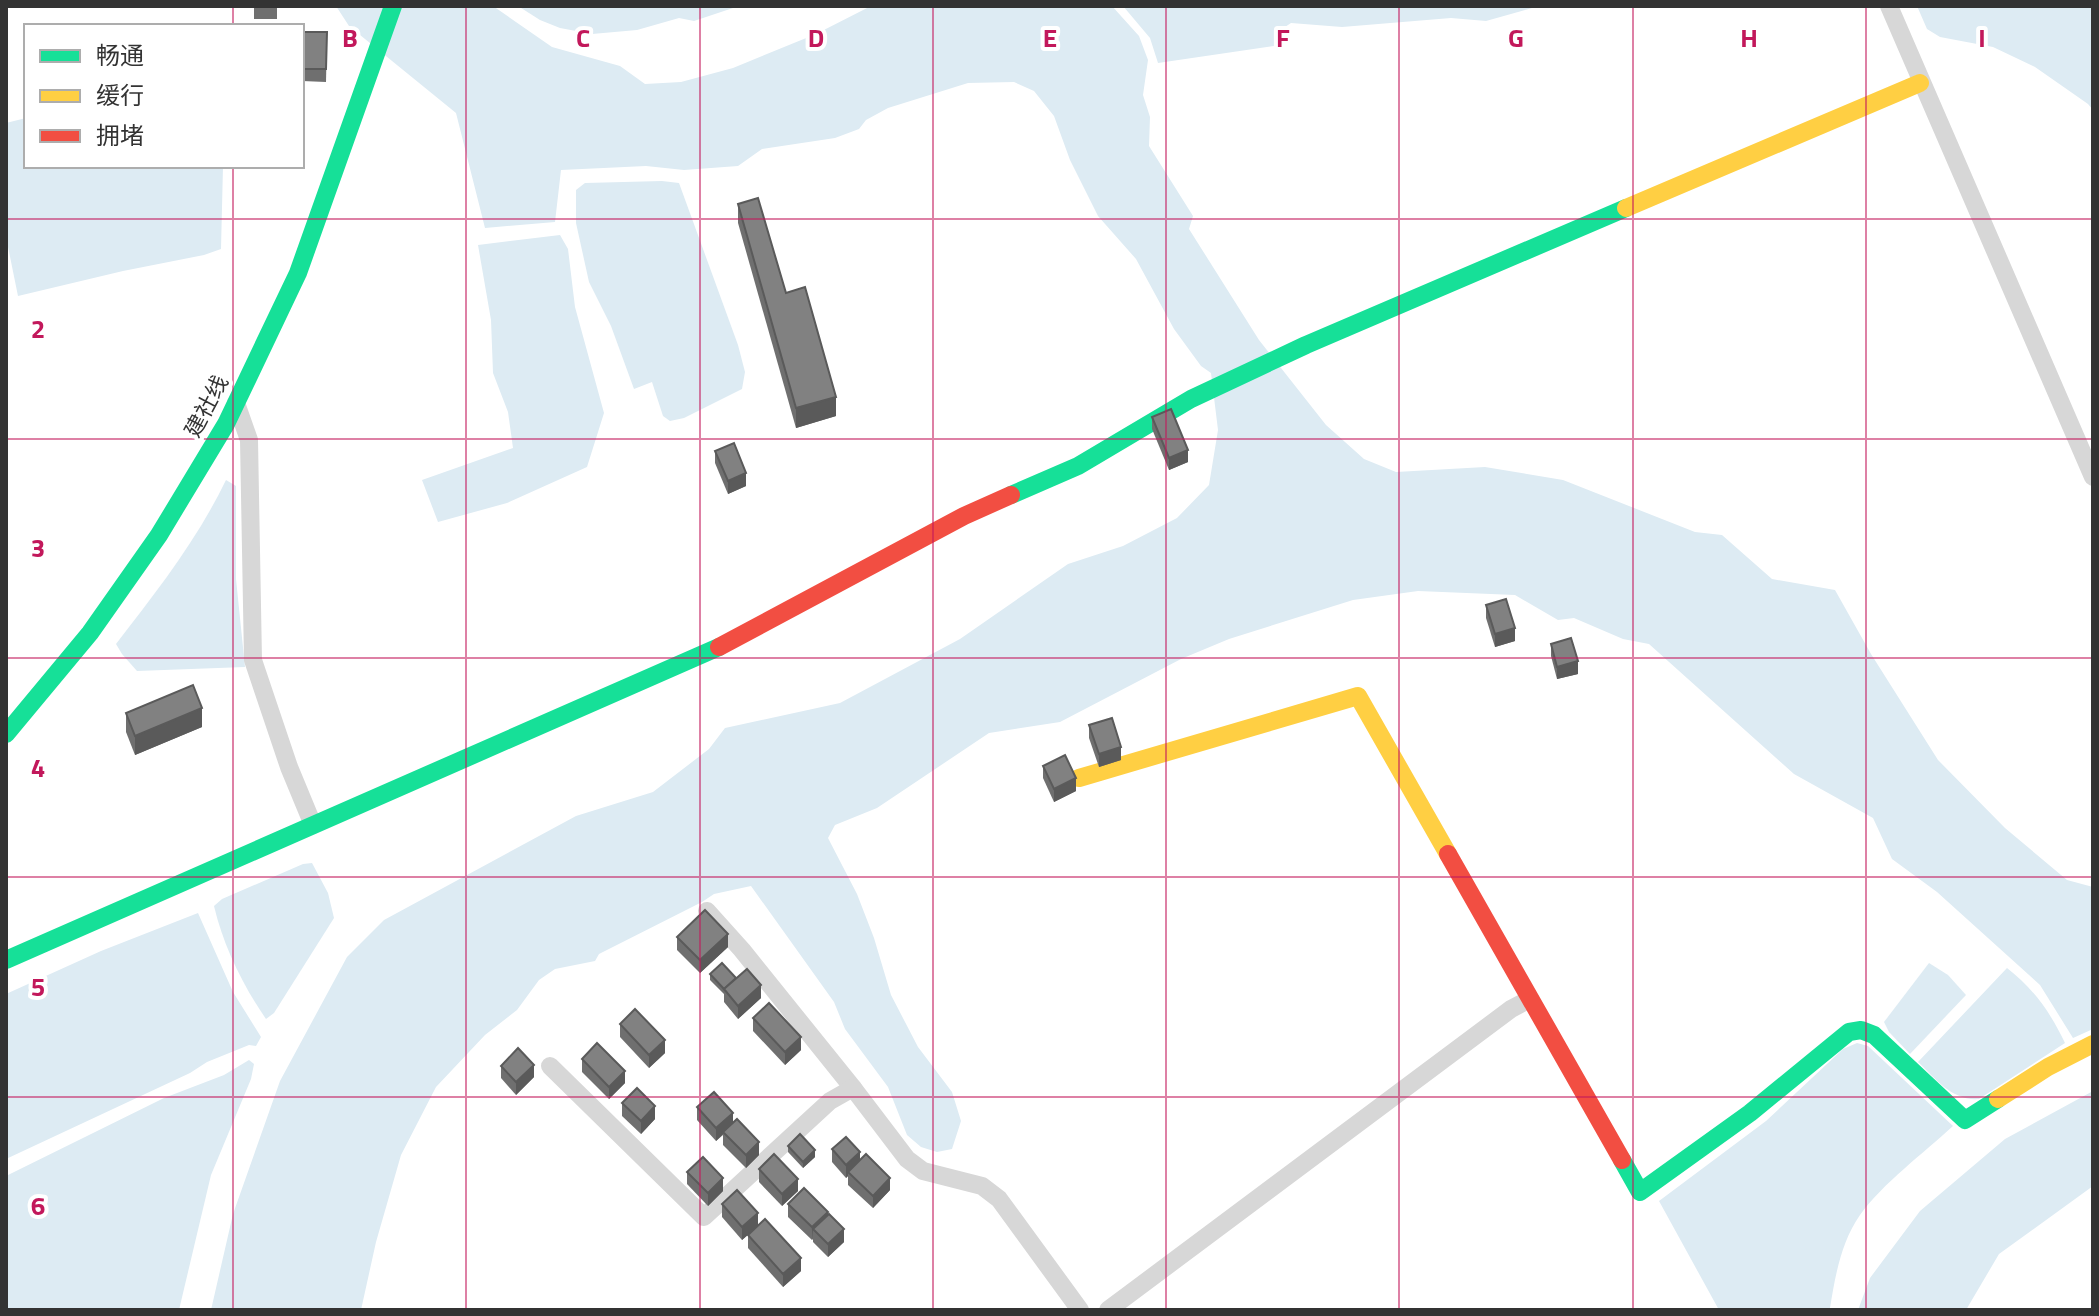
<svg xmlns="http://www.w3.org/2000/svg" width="2099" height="1316" viewBox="0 0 2099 1316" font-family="'Titillium Web','Noto Sans SC',sans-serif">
<rect width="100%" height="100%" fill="#fff"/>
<g fill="#ddebf3">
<path d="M336,6H493L552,47L620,66L645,84L681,82L733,68L816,34L871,6H1112L1139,36L1148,60L1143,95L1150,117L1149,146L1193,216L1189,229L1259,340L1326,425L1364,459L1396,472L1485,467L1563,480L1695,532L1722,535L1772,579L1835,590L1871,654L1938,760L2005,828L2067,880L2093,887V1029L2073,1038L2040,985L1937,892L1892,859L1873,818L1794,774L1649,644L1623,639L1574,618L1558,620L1515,595L1418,591L1353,600L1229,639L1181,659L1060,722L989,733L877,808L835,825L828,838L857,894L874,938L891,995L918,1047L952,1092L961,1121L952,1149L937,1152L921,1147L907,1135L888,1087L845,1029L834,1002L751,886L714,894L702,902L599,954L595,961L555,969L539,980L517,1010L485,1035L436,1087L401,1155L376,1242L361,1310H211L233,1214L280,1081L347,957L384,920L576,816L653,792L709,749L725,728L840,703L960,639L1068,564L1123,546L1177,518L1209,485L1218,430L1211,373L1201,366L1174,329L1136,259L1098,216L1070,160L1054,116L1034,91L1014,82L968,83L888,108L866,120L859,129L835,138L762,149L738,166L684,170L646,166L561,170L555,222L485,228L456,113L349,26Z"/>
<path d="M518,6H739L694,21L679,18L637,30L592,34L560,28L540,20Z"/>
<path d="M1123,6H1539L1486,21L1451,18L1342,27L1291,23L1285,27L1274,46L1158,63L1150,38Z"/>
<path d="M1917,6H2093V110L2088,104L2035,67L1993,47L1940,37L1927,29Z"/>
<path d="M26,118V166H223L221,249L204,255L123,271L18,296L6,237V123Z"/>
<path d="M662,181L679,183L738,345L745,372L742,389L684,418L670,421L663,416L652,382L634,389L611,326L589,282L576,223V190L585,183Z"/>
<path d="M560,235L568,249L575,307L604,413L587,467L507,503L438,522L422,480L513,448L508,412L493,373L491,320L478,245Z"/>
<path d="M226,480L236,486V579L245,667L137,671L122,654L116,644C157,591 197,540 226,480Z"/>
<path d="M312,863L328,893L334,918L274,1013L266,1019C243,986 223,945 214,906L222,899L303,864Z"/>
<path d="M198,913L233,992L261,1037L256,1046L249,1045L207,1062L190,1073L6,1159V994L101,951Z"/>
<path d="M1929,963L1948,975L1966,995L1910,1054L1889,1032L1884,1022Z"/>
<path d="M2007,968C2034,989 2050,1012 2065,1043L1979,1099C1952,1101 1936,1079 1918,1062Z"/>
<path d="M1857,1043L1868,1046L1953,1126C1924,1153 1883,1183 1860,1215C1841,1242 1835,1277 1830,1308L1719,1310L1659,1201L1766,1121L1843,1049Z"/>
<path d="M249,1060L254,1064L251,1079L211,1175L179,1310H6V1176L164,1098L224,1075Z"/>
<path d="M2093,1091V1186L1999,1254L1966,1310H1858L1870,1278L1920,1211L2005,1139Z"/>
</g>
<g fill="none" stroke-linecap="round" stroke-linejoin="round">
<g stroke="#d7d7d7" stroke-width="18">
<path d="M1889,6L2093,477"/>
<path d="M236,403L249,440L253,660L289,767L313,825"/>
<path d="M707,911L742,950L853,1088"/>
<path d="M550,1066L704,1217L830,1101L853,1088L907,1159L923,1171L982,1186L999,1199L1080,1310"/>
<path d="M1108,1310L1511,1009L1530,999"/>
</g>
<g stroke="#16e098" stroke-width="18">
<path d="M1011,495L1078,466L1191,399L1306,345L1626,208"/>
<path d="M6,734L90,633L159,535L226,424L298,273L393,6"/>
<path d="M6,960L719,647"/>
<path d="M1622,1160L1640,1192L1750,1113L1849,1032L1861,1030L1874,1035L1965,1120L1998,1099"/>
</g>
<g stroke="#ffcf43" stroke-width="18">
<path d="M1626,208L1920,83"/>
<path d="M1079,778L1358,696L1448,854"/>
<path d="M1998,1099L2048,1067L2093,1044"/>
</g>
<g stroke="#f24e42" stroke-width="18">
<path d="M719,647L964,516L1011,495"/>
<path d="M1448,854L1622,1160"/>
</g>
</g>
<g fill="#6f6f6f">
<rect x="254" y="6" width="23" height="13"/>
<path d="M302,32H327L326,82L302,81Z"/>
<path d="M738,204L786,293L836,416L796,428L738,223Z"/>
<path d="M1152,417L1188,462L1169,470L1152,429Z"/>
<path d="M715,451L746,486L728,494L715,463Z"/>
<path d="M1486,605L1515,641L1495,647L1486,618Z"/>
<path d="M1551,644L1578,674L1557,679L1551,656Z"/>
<path d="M126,713L202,727L135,755L126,732Z"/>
<path d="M1089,725L1121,760L1099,767L1089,738Z"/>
<path d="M1043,766L1076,791L1054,802L1043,778Z"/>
<path d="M677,937L728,947L700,973L677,950Z"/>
<path d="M710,974L736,978L761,998L738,1019L724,1002V994L710,980Z"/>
<path d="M753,1018L801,1050L785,1065L753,1031Z"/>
<path d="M620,1024L665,1053L649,1068L620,1037Z"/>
<path d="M582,1059L625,1083L609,1099L582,1072Z"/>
<path d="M501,1066L534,1077L516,1095L501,1078Z"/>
<path d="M622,1103L655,1119L641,1134L622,1116Z"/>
<path d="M697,1107L733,1123L759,1155L746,1168L723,1145V1135L716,1141L697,1120Z"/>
<path d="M788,1146L815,1157L803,1168L788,1152Z"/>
<path d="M832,1149L860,1160L890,1190L873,1208L848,1185V1176L846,1178L832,1162Z"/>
<path d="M759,1169L798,1191L782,1206L759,1182Z"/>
<path d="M687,1172L723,1191L708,1206L687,1184Z"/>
<path d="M722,1204L758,1226L742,1240L722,1217Z"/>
<path d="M788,1204L828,1215L844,1242L828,1257L813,1242V1239L812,1240L788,1217Z"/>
<path d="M748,1235L801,1271L783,1287L748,1248Z"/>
</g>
<g fill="#5a5a5a">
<path d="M836,397V416L796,428V408Z"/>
<path d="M1188,450V462L1169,470V458Z"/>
<path d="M746,473V486L728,494V481Z"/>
<path d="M1515,628V641L1495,647V634Z"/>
<path d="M1578,661V674L1557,679V667Z"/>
<path d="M202,708V727L135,755V736Z"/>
<path d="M1121,747V760L1099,767V754Z"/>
<path d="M1076,778V791L1054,802V789Z"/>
<path d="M728,934V947L700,973V960Z"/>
<path d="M761,985V998L738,1019V1006Z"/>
<path d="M801,1037V1050L785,1065V1052Z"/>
<path d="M665,1040V1053L649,1068V1055Z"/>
<path d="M534,1065V1077L516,1095V1082Z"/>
<path d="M625,1071V1083L609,1099V1087Z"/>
<path d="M655,1106V1119L641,1134V1121Z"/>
<path d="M733,1113V1126L723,1132V1134L716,1141V1128Z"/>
<path d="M759,1142V1155L746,1168V1155Z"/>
<path d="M815,1150V1157L803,1168V1162Z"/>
<path d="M860,1152V1165L848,1172V1176L846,1178V1165Z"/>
<path d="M723,1178V1191L708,1206V1193Z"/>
<path d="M890,1178V1190L873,1208V1196Z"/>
<path d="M798,1179V1191L782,1206V1194Z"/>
<path d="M828,1212V1224L813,1229L812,1240V1227Z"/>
<path d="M758,1213V1226L742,1240V1227Z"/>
<path d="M844,1229V1242L828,1257V1244Z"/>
<path d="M801,1258V1271L783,1287V1274Z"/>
</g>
<g fill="#818181" stroke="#5a5a5a" stroke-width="2">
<path d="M302,32H327L326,69H302Z"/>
<path d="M758,198L786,293L805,287L836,397L796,408L738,204Z"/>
<path d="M1171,409L1188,450L1169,458L1152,417Z"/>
<path d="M734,443L746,473L728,481L715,451Z"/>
<path d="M1506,599L1515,628L1495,634L1486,605Z"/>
<path d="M1571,638L1578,661L1557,667L1551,644Z"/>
<path d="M193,685L202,708L135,736L126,713Z"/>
<path d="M1112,718L1121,747L1099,754L1089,725Z"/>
<path d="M1065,755L1076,778L1054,789L1043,766Z"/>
<path d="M705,910L728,934L700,960L677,937Z"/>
<path d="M722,963L736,978L724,989L710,974Z"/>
<path d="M747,969L761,985L738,1006L724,989Z"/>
<path d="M769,1003L801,1037L785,1052L753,1018Z"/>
<path d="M635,1009L665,1040L649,1055L620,1024Z"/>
<path d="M597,1043L625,1071L609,1087L582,1059Z"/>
<path d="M518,1048L534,1065L516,1082L501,1066Z"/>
<path d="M637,1088L655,1106L641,1121L622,1103Z"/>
<path d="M714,1092L733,1113L716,1128L697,1107Z"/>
<path d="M737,1119L759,1142L746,1155L723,1132Z"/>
<path d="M800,1134L815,1150L803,1162L788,1146Z"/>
<path d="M846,1137L860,1152L846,1165L832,1149Z"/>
<path d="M774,1154L798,1179L782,1194L759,1169Z"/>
<path d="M866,1154L890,1178L873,1196L848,1172Z"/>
<path d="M703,1157L723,1178L708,1193L687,1172Z"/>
<path d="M804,1188L828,1212L812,1227L788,1204Z"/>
<path d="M737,1190L758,1213L742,1227L722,1204Z"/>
<path d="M829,1214L844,1229L828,1244L813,1229Z"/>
<path d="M765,1219L801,1258L783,1274L748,1235Z"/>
</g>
<path fill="none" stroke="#c2185b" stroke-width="2" stroke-opacity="0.55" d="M233,6V26M466,6V1310M700,6V1310M933,6V1310M1166,6V1310M1399,6V1310M1633,6V1310M1866,6V1310M233,166V1310M6,219H2093M6,439H2093M6,658H2093M6,877H2093M6,1097H2093"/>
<g text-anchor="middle" stroke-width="8" stroke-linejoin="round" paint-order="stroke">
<g font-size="22" fill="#333" stroke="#fff">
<text transform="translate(206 406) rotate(-62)" y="8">建社线</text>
</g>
</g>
<g font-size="26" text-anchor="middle" font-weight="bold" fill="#c2185b" stroke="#fff" stroke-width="8" stroke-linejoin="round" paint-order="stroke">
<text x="350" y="47">B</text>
<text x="583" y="47">C</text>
<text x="816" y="47">D</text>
<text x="1050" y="47">E</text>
<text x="1283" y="47">F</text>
<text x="1516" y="47">G</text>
<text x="1749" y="47">H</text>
<text x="1982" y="47">I</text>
<text x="38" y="338">2</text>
<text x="38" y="557">3</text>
<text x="38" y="777">4</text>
<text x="38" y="996">5</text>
<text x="38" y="1215">6</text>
</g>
<rect width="2099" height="1316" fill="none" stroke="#333333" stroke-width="16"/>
<rect x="24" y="24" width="280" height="144" fill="#ffffff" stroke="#adadad" stroke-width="2"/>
<rect x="40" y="50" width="40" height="12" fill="#16e098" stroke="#adadad" stroke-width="2"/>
<text x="96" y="64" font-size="24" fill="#333333">畅通</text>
<rect x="40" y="90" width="40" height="12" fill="#ffcf43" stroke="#adadad" stroke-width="2"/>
<text x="96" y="104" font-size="24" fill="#333333">缓行</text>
<rect x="40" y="130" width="40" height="12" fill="#f24e42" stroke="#adadad" stroke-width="2"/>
<text x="96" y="144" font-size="24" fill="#333333">拥堵</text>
</svg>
